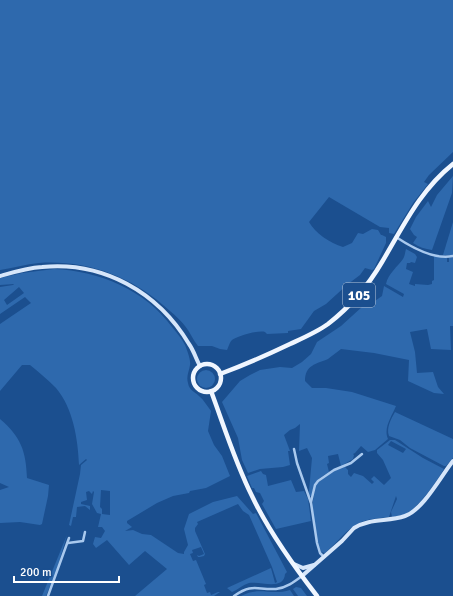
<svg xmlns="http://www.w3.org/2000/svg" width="453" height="596" viewBox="0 0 453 596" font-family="Signika,sans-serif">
<rect width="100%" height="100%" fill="#1b4f8f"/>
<g fill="#2e69ad" fill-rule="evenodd">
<path d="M0,0H453V152L429,175L424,182L428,184L413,203L394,234L389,233V228L380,227L329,197L309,222C315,233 330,243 343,247L352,243L358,233L363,234L372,229L378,230L381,235H382L386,237V243L374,269L372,270L365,268L360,275L348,284L326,304L314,311L301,329L288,331V333L267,334L265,332C258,330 236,336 231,341C229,344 228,348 227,350L220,349L212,346H198C193,340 190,332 185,326C179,318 170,311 163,305C128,275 85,260 39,263C26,264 13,268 0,270Z"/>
<path d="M453,176L452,193L432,250C425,249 419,247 413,243L417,237L414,235L410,229L416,217L428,201L431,207L437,195Z"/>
<path d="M453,222V255H443Z"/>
<path d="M406,249L415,254L417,257L415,263L411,262L410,263H407L406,269L413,272L409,284L415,286V284L428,285L432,284V281L434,280V256L447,258V262H449V258L453,257V326H450L451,350L431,349L427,329L410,332L415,352L417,373L433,372L438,387L444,394L434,393L408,381L409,360L374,353L341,349C337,352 332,356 328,359C316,364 305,365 305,381L312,388H326L352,392L396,406C392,416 383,428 388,439L375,450L368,452L361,446L355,453L353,454L354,455L353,459L341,466L338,454L328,456L329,463L327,464L329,472C316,480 314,482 312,496H309V491L312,458L307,448L299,451L300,424L295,428L290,430L284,435L290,451H288L290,465L283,467L260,469L248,473L242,460L238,438L222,402L240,381L250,375L260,370L280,367L292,368L302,362L311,354L317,342L341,326L363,306L369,305L382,296L384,286L403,297L404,294L386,284C388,274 398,266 403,259C405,256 405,252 406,249Z"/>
<path d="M54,269C100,271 145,290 172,327C177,333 182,339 185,345C187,350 191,360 190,365C189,372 186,376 188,383C189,390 195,392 199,396C204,400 207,406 211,411L208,431L214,445L222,456L230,476L206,488L190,491L189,493L173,496L157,503L127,521V523L132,527L125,531L133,530L142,534L151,535L178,553L184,554V552L188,545L184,529L189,514L213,502L237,496L253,514L256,513L287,572L285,574C284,591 260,581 249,583C242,585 238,590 232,592L227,588L271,568L275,583L277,582L272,567L249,515L243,511L238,504L197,522L198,524L195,528V531L205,554L204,556L200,557H198L197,555L199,556L204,554L201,547L192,550L193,553L190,554L193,561L196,560L206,584L204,585L207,593L210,592L211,595L218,592H220L214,596H135L167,569L145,551L129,565L107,540L96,548L93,544L95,537L101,538L105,531L102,527H98L101,514L97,513L92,504L94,492L93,491L92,494L89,491L86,492L87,500L81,502V504L90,506V510L85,506L77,507L76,517H73L71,526L69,525L80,474L81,465L87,460L86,459L79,465C78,439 73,408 56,388C48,380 39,372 30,365H22L0,391V324L31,303L25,297L0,314V287L13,285L14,284L0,285V278L22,273ZM19,287L24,293L7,305L4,300ZM101,490L110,491V515L102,514V509L100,507Z"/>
<circle cx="206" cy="379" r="9"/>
<path d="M395,412L453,439V458L446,466H444L410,448L400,440L389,436C386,428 391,419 395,412Z"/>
<path d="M0,419C21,437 26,451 27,478L49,485L48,496L42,524L40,525L20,522L0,523V490L9,487L0,483Z"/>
<path d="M390,440H395L423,458L444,469C437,481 419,507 407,513C403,516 397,516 392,517L391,512L397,499L396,496L389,517C380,518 369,519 361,522C347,528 337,543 325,553L321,552L317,541L312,506L316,484L334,471L345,467L348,470V474L351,477L354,473L363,476L372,484L374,482L371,479L374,476L384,485L391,478L383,460L377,453V450ZM391,441L406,449L403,453L388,445Z"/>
<path d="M261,471L263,474L266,475L268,486L291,480L296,492L304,491L308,499L311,521L276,529L262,504L264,501L260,493L256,492L254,488H252L247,476Z"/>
<path d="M67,535L57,569L46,596H42Z"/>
<path d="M296,587L301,588L307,596H298L293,589Z"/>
<path d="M290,590L294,596H241C259,586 271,596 290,590Z"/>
</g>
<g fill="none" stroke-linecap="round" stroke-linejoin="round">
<g stroke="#a9c9ee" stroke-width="2.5">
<path d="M396,237C411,247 435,260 453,256"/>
<path d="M294,449L297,463L311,503L317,543L320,553L324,557"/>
<path d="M311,502L315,485L318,481L334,470L351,463L362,454"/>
<path d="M68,543L83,541L85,532"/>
<path d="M48,596L69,538"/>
<path d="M234,596C253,583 256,590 276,589C286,588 294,582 302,576"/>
</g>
<g stroke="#d6e6fa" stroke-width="4">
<path d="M0,276C14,272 27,268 42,267C103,261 158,292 189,344C194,351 196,359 200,366"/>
<path d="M294,564L303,568L314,565"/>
<path d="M302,576L342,541L354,528C370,518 388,522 405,516C423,510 441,476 453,461"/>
</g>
<g stroke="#f0f6ff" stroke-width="4.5">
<circle cx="207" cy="378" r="14"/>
<path d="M220,374C244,365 267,355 290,344C303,338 317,332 328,324C350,307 368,286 382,262C403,227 420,190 453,164"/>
<path d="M211,391C224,426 235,462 252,496C269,532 293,565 317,596"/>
</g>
</g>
<g text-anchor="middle" stroke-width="3" stroke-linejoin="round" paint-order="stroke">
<rect fill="#1b4f8f" stroke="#bbcadd" stroke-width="1" x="343" y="283" width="32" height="24" rx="3"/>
<g font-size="14" font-weight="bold" fill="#fff">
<text x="359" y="300">105</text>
</g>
</g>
<path d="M14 576v6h105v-6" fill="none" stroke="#ffffff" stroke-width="2"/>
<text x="20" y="576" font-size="12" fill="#ffffff" stroke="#1b4f8f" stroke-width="3" paint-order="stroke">200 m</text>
</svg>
